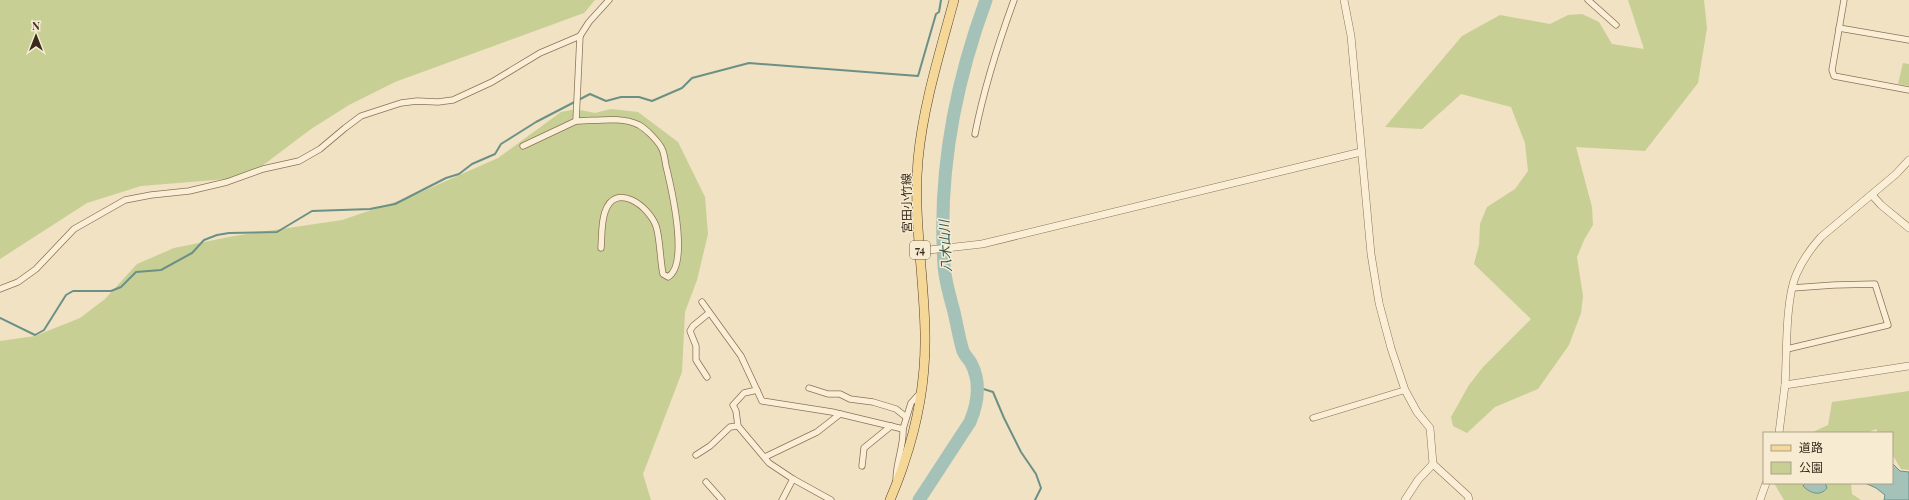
<svg xmlns="http://www.w3.org/2000/svg" width="1909" height="500" viewBox="0 0 1909 500" font-family="'Playfair Display','Noto Sans JP',serif">
<rect width="100%" height="100%" fill="#f0e2c2"/>
<g fill="#c8cf95">
<path d="M0,0H595L584,13L395,82L349,105L311,129L258,169L227,179L141,186L87,203L0,259Z"/>
<path d="M1628,0H1704L1707,28L1698,83L1645,151L1576,147L1592,207L1593,225L1584,240L1577,257L1583,296L1581,313L1569,345L1538,389L1495,407L1467,433L1453,426L1451,417L1469,385L1483,367L1531,319L1474,264L1479,245L1480,224L1487,207L1515,189L1528,171L1525,143L1511,107L1461,94L1422,129L1385,127L1462,36L1500,15L1550,24L1568,15L1582,14L1599,22L1612,44L1644,49Z"/>
<path d="M1903,63L1909,64V86L1898,84Z"/>
<path d="M576,109L595,113L611,109L638,112L678,142L705,197L708,234L697,280L685,312L682,372L643,474L651,500H0V341L35,336L80,318L105,299L137,264L174,248L234,236L342,220L410,197L498,158L561,112Z"/>
<path d="M1909,391V470L1901,469L1892,454V433H1878L1876,429L1867,433H1811L1828,425L1832,402Z"/>
<path d="M1774,483H1851L1852,494L1861,500H1784Z"/>
</g>
<g fill="#a5c2b9" stroke="#6b9187">
<path d="M1892,463L1900,471L1909,472V500H1884L1885,495L1876,488L1865,483H1892Z"/>
<path d="M1805,483H1825L1827,488C1820,497 1810,493 1803,486Z"/>
</g>
<g fill="none" stroke-linecap="round" stroke-linejoin="round">
<g stroke="#6b9187" stroke-width="2">
<path d="M0,318L35,335L44,330L66,295L73,291H111L121,287L136,272L161,270L192,253L204,240L217,235L229,233L277,232L312,211L370,209L395,204L446,178L459,174L472,164L495,154L501,144L536,122L590,94L606,101L621,97H639L652,101L682,88L692,78L749,63L918,76L936,14L939,12L941,0"/>
<path d="M977,387L993,392L1004,418L1021,452L1036,474L1041,488L1035,500"/>
</g>
<path stroke="#a5c2b9" stroke-width="13" d="M919,500L970,422C978,403 981,382 971,363C969,359 965,356 963,351C959,338 957,325 954,312C950,297 945,281 944,265C938,175 955,84 986,0"/>
<g stroke="#8b7358" stroke-width="7">
<g id="minor">
<path d="M1588,0L1616,25"/>
<path d="M1844,0L1832,70L1834,76L1909,90"/>
<path d="M1839,28L1909,40"/>
<path d="M975,134C984,88 998,44 1014,0"/>
<path d="M523,146L576,121"/>
<path d="M601,248C602,237 601,223 605,212C615,181 649,206 656,226C660,237 660,260 663,274L668,277C689,265 672,191 667,170C665,164 665,153 661,147C657,140 646,129 639,125C621,116 596,121 576,121L580,36L589,22L609,0"/>
<path d="M0,289L18,282L36,269L74,229L125,200L151,195L189,191L227,182L263,169L299,161L320,149L345,128L361,116L401,103L417,101L438,102L453,100L492,82L540,53L580,36"/>
<path d="M702,302L741,356L762,401L832,412L903,429L911,403L921,392"/>
<path d="M1787,349L1888,325L1875,284L1834,285L1792,288"/>
<path d="M707,377L696,360V346L690,331L693,326L709,313"/>
<path d="M809,388L828,394H840L850,399L873,402L896,409L906,417"/>
<path d="M757,390L744,393L733,405L736,411L738,426L769,463L793,479L831,500"/>
<path d="M1313,418L1405,390"/>
<path d="M696,455L710,446L730,427L738,426"/>
<path d="M765,457L817,432L840,414"/>
<path d="M862,466L864,448L891,426"/>
<path d="M896,480C896,462 904,446 903,429"/>
<path d="M706,482L722,500"/>
<path d="M782,500L793,479"/>
</g>
</g>
<g stroke="#8b7358" stroke-width="8">
<g id="tertiary">
<path d="M1344,0L1351,36L1371,254L1379,303L1391,348L1405,390L1417,412L1430,428L1433,464L1468,496L1469,500"/>
<path d="M1872,195L1881,205L1909,228"/>
<path d="M920,251L982,244L1361,152"/>
<path d="M1785,385C1787,356 1785,301 1796,275C1802,261 1811,248 1821,237L1896,174L1909,160"/>
<path d="M1779,433L1785,385L1909,366"/>
<path d="M1405,500L1418,480L1433,464"/>
<path d="M1760,500L1766,483"/>
</g>
</g>
<g stroke="#58412d" stroke-width="10">
<path id="primary" d="M890,500C895,488 900,476 904,463C918,422 926,376 925,332C924,275 913,217 918,160C923,106 940,52 954,0"/>
</g>
<use href="#minor" stroke="#faefd6" stroke-width="5.5"/>
<use href="#tertiary" stroke="#faefd6" stroke-width="7"/>
<use href="#primary" stroke="#f5d798" stroke-width="9"/>
</g>
<g text-anchor="middle" stroke-width="3" stroke-linejoin="round" paint-order="stroke">
<rect fill="#f7ecd2" stroke="#736553" stroke-width="1" x="910" y="241" width="20" height="18" rx="3"/>
<g font-size="11" font-weight="bold" fill="#3a2b1d">
<text x="920" y="254">74</text>
</g>
<g font-size="12" fill="#3a2b1d" stroke="#f7ecd2">
<text transform="translate(907 203) rotate(-91)" y="4">宮田小竹線</text>
</g>
<g font-size="13" font-style="italic" fill="#2c5a57" stroke="#f7ecd2">
<text transform="translate(945 246) rotate(-93)" y="5">八木山川</text>
</g>
</g>
<rect x="1763" y="432" width="130" height="52" fill="#f7ecd2" stroke="#ab9f8a"/>
<rect x="1771" y="445" width="20" height="6" fill="#f5d798" stroke="#ab9f8a"/>
<text x="1799" y="452" font-size="12" fill="#3a2b1d">道路</text>
<rect x="1771" y="462" width="20" height="12" fill="#c8cf95" stroke="#ab9f8a"/>
<text x="1799" y="472" font-size="12" fill="#3a2b1d">公園</text>
<g transform="translate(36 36)" stroke="#f7ecd2" stroke-width="3" paint-order="stroke">
<path d="M0-3L7 15L0 10L-7 15Z" fill="#3a2b1d"/>
<text y="-6" font-size="11" font-weight="bold" text-anchor="middle" fill="#3a2b1d">N</text>
</g>
</svg>
